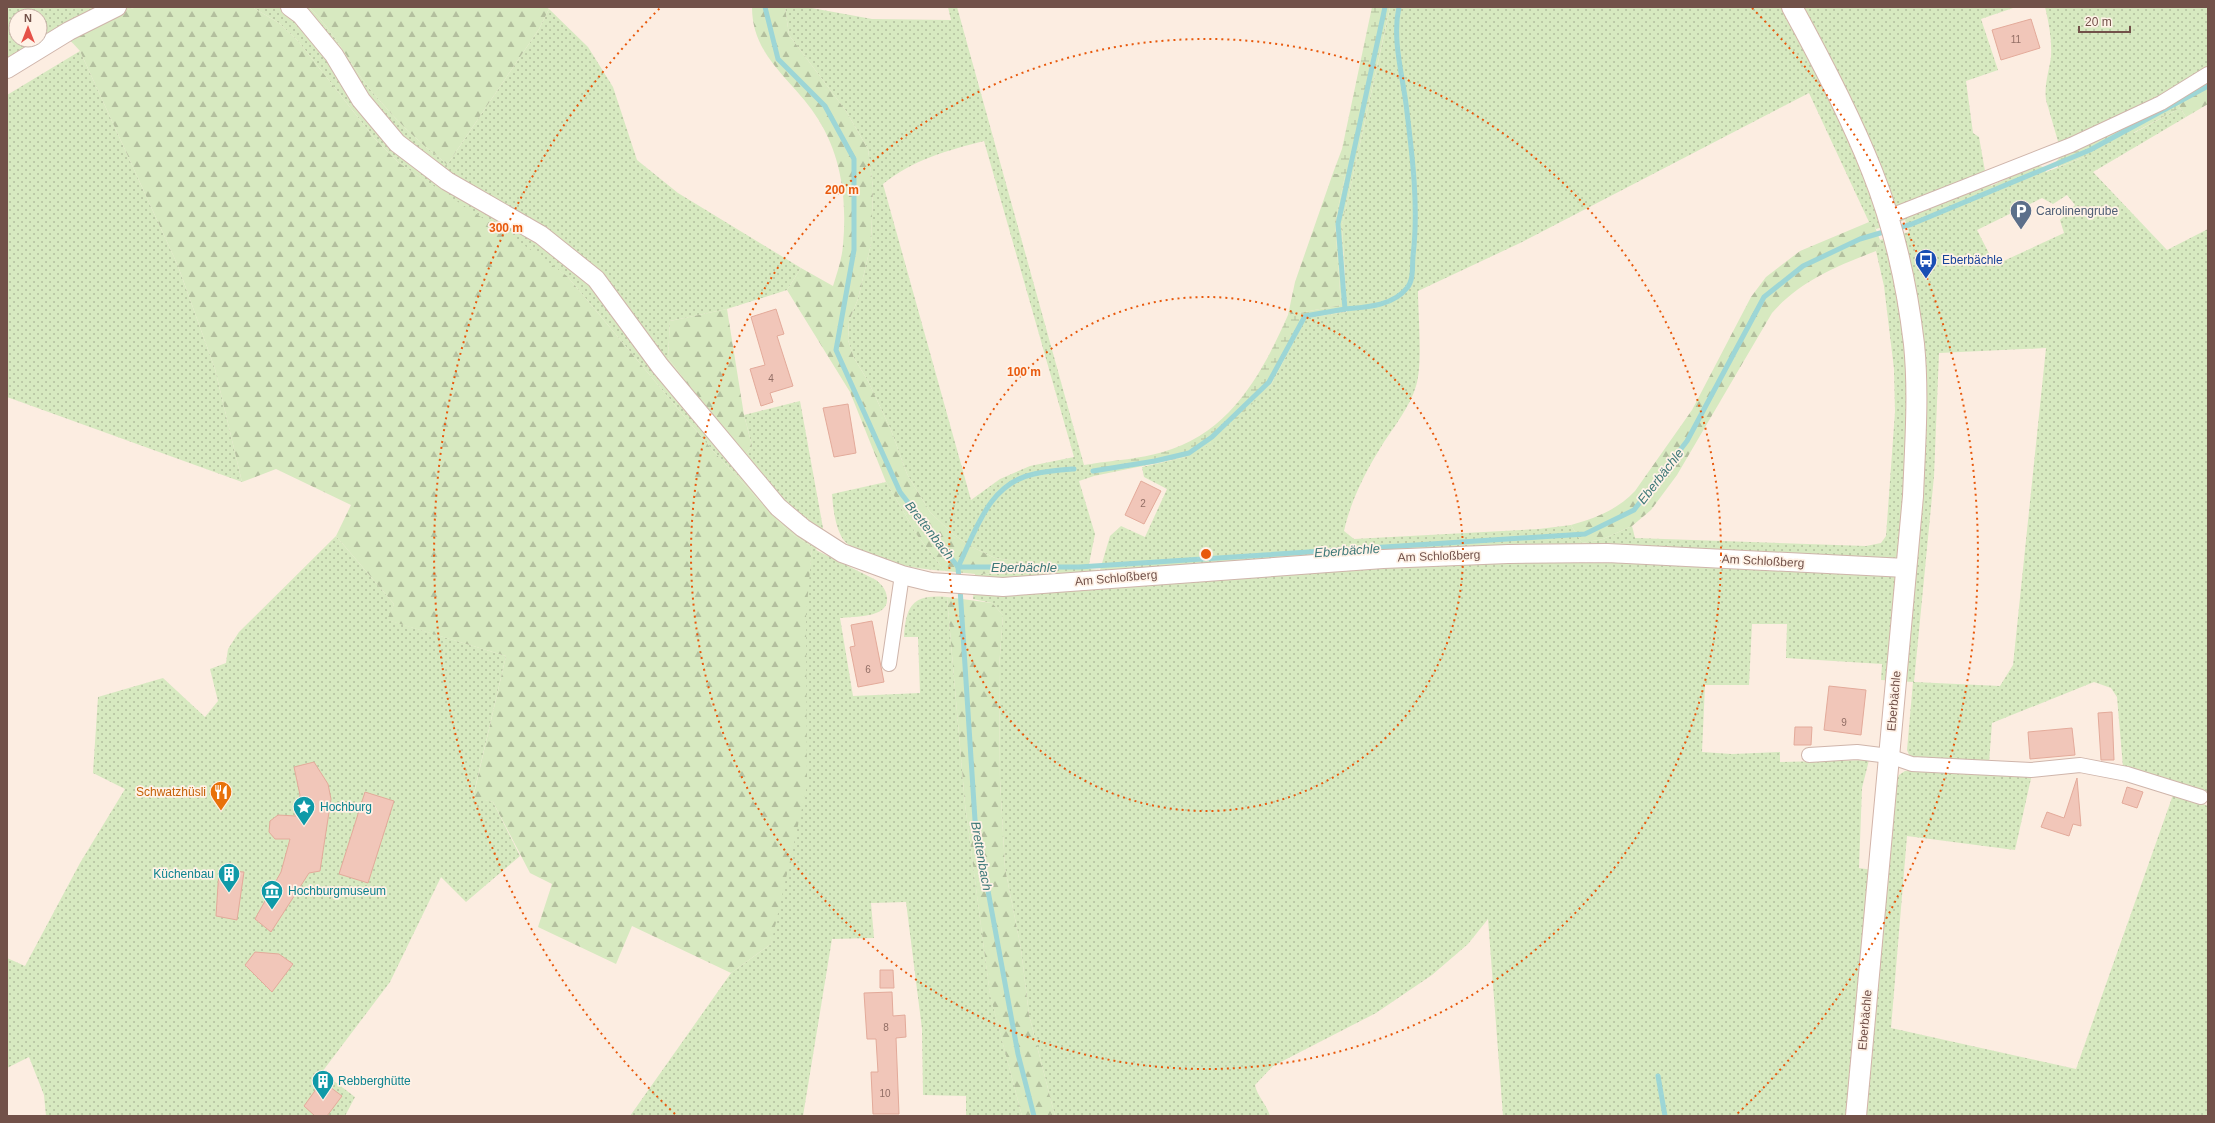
<svg xmlns="http://www.w3.org/2000/svg" width="2215" height="1123" viewBox="0 0 2215 1123" font-family="Helvetica,sans-serif">
<defs>
<pattern id="green-dots" width="8" height="8" patternUnits="userSpaceOnUse"><rect width="8" height="8" fill="#d7e9c0"/><path d="M2 2h.1M6 6h.1" fill="none" stroke="#b3bf9e" stroke-width="1.8" stroke-linecap="round"/></pattern>
<pattern id="forest-firs" width="22" height="20" patternUnits="userSpaceOnUse"><rect width="22" height="20" fill="#d7e9c0"/><path d="M5 1l3.5 6h-7zM16 11l3.5 6h-7z" fill="#b3bf9e"/></pattern>
<pattern id="wetland-marsh" width="20" height="14" patternUnits="userSpaceOnUse"><rect width="20" height="14" fill="#d7e9c0"/><path d="M1 5h8M5 5V1M11 12h8M15 12V8" fill="none" stroke="#b3bf9e"/></pattern>
</defs>
<rect width="100%" height="100%" fill="#fcede1"/>
<g fill="url(#green-dots)" fill-rule="evenodd">
<path d="M7,7H137L118,13L7,75ZM16,16H40V40H16Z"/>
<path d="M252,7H309C334,31 348,61 369,88C384,106 400,124 417,139C427,149 438,155 447,165L539,29L549,9L588,47L613,87L637,160L678,193L801,268L787,290L727,309L670,321L668,358L743,458L752,446L744,415L800,401L823,528L816,550L876,580C882,585 886,589 887,598C889,618 855,616 840,618L853,696L920,693L918,637H904C906,605 913,594 947,597L965,804L990,994L1022,1116H966V1096L923,1095L922,1029L906,902L871,903L874,938L832,939L803,1116H630L731,973L771,944L812,547L788,531L714,452L567,276L399,163L375,139L298,41L279,23Z"/>
<path d="M785,7H806L872,19L951,20L948,7H957L1084,465L1091,464L1094,476L1079,481L1095,534L1088,569L1100,570L1110,536L1121,526L1145,537L1167,489L1144,477L1142,467L1186,457L1271,385L1306,318L1347,312L1342,225L1390,8L2016,7L1981,19L1998,70L1966,81L1973,133L1979,137L1985,171L1991,186L2036,165L2043,167L2046,172L2087,156L2062,155L2046,100C2044,85 2049,71 2051,57C2052,40 2049,23 2045,7H2208V80L2129,123L2134,133L2180,108L2186,117L2093,172L2167,250L2208,229V797L2123,767L2117,697L2111,688L2094,682L1992,723L1989,763L1910,757L1907,750L1913,682L1881,680L1882,664L1786,658L1787,624H1752L1749,685H1705L1702,752L1732,754L1780,752V762L1869,760L1862,788L1859,868L1887,872L1895,785L1899,775L1905,771L1928,770L2032,774L2015,850L1907,836L1891,1028L2076,1069L2174,792L2208,806V1116H1667L1658,1074L1656,1076L1663,1116H1503L1488,919L1468,944L1432,975L1376,1013L1273,1066L1255,1085C1257,1096 1267,1105 1270,1116H1055L1029,1015L1021,949L1005,868L1000,780L999,668L1003,615L992,603L973,599L975,574L1023,573V562L995,558L970,546L953,534L930,512L907,474L891,430L868,381L854,358L848,340L849,321L858,299L871,244L873,188L868,149L846,111L789,35ZM1809,93L1869,222H1873L1876,229L1905,220L1909,232L1880,240L1876,251L1884,286L1894,369L1895,412L1886,536L1881,543L1866,546L1635,538L1632,526L1603,539L1582,543L1571,525L1539,529L1354,539L1344,531C1351,499 1367,469 1384,442C1396,424 1410,406 1416,386C1423,364 1418,315 1418,291L1520,243ZM984,141L1074,457L1030,466L1000,479L971,500L883,184C912,160 948,150 984,141ZM2067,195L2075,205L2060,220L2064,233L1995,265L1977,230L2042,198L2053,204ZM2046,348L2013,665L2000,686L1914,682L1934,476L1939,353Z"/>
<path d="M80,51L178,266L215,369L242,482L7,397V95Z"/>
<path d="M886,482L917,535L945,571C919,569 854,561 841,536C835,524 833,508 832,494Z"/>
<path d="M336,536L394,604L388,620L506,656L473,797L493,802L520,856L466,902L441,877L390,982L322,1072L355,1097L345,1116H46L44,1095L29,1057L7,1068V958L25,966L80,863L125,789L93,773L98,697L163,678L205,717L218,701L210,669L226,663L228,649L239,632Z"/>
</g>
<g fill="url(#forest-firs)">
<path d="M137,7H252L279,23L298,41L375,139L399,163L528,248L567,276L714,452L788,531L812,547L806,617L807,786L771,944L731,973L632,926L616,964L538,927L552,884L530,873L493,802L473,798L506,656L387,620L394,604L336,536L351,505L276,469L242,482L215,369L178,266L80,51L68,38L118,13Z"/>
<path d="M309,7H546L549,9L539,29L447,165C438,155 427,149 417,139C400,124 384,106 369,88C348,61 334,31 309,7Z"/>
<path d="M752,7H785L789,35L846,111L868,149L873,188L871,244L858,299L849,321L848,340L854,358L868,381L891,430L907,474L930,512L953,534L970,546L995,558L1023,562V573L975,574L945,571L917,535L886,482L850,392L787,290L801,268L833,286C837,273 842,259 843,245C847,201 842,157 818,119C794,80 752,58 752,7Z"/>
<path d="M2208,80V104L2186,117L2175,100Z"/>
<path d="M1333,173L1345,176L1335,222L1341,305L1288,315L1295,282Z"/>
<path d="M1869,222H1873L1880,240L1876,251C1837,266 1800,281 1772,313L1677,475L1651,510L1632,526L1603,539L1582,543L1571,525C1596,518 1617,510 1635,491L1692,410L1751,297L1766,277L1800,251Z"/>
<path d="M727,309L744,415L752,446L743,458L668,358L670,321Z"/>
<path d="M947,597L992,603L1003,615L999,668L1000,780L1005,868L1021,949L1029,1015L1055,1116H1022L990,995L965,804Z"/>
</g>
<g fill="url(#wetland-marsh)">
<path d="M1372,7H1390L1342,225L1346,312L1306,318L1271,385L1215,442L1186,457L1094,476L1091,464C1115,460 1140,459 1163,452C1230,433 1262,374 1288,315L1341,305L1335,222L1345,176L1333,173L1342,149Z"/>
<path d="M2175,100L2180,108L2133,133L2129,123Z"/>
<path d="M2082,146L2087,156L2058,167L2056,162L2062,155Z"/>
<path d="M1658,1074L1660,1075L1667,1116H1663L1656,1076Z"/>
</g>
<g fill="none" stroke-linecap="round" stroke-linejoin="round">
<g stroke="#9dd6d6" stroke-width="5">
<path d="M765,7L778,59L825,106L854,159V250L836,350L900,492L958,567L959,580"/>
<path d="M1895,229L1912,224L2090,150L2208,86"/>
<path d="M1345,309C1366,307 1393,306 1407,288C1414,280 1412,266 1413,256C1419,206 1412,153 1406,104C1402,73 1392,38 1399,7"/>
<path d="M1074,469C1061,470 1047,471 1034,474C989,483 976,530 958,567H1079L1585,534L1634,510L1687,441L1764,297L1803,266L1860,239L1887,231"/>
<path d="M1093,471L1155,461L1189,453L1212,437L1269,382L1305,316L1345,309L1338,224L1385,7"/>
<path d="M960,588L975,820L1018,1054L1034,1116"/>
<path d="M1658,1076L1665,1116"/>
</g>
</g>
<g fill="#f1c6b9" stroke="#e3aa9a">
<path d="M2031,19L2040,48L2001,60L1992,30Z"/>
<path d="M776,309L784,334L777,336L793,386L770,393L773,402L761,406L750,369L765,365L751,317Z"/>
<path d="M848,404L856,453L834,457L823,408Z"/>
<path d="M1141,481L1161,491L1144,524L1125,515Z"/>
<path d="M872,621L884,682L858,687L850,647L855,646L851,625Z"/>
<path d="M1829,686L1866,690L1861,735L1824,730Z"/>
<path d="M2112,712L2114,760H2101L2098,713Z"/>
<path d="M1795,727H1812L1811,745H1794Z"/>
<path d="M2072,728L2075,755L2030,759L2028,732Z"/>
<path d="M314,762L328,784L331,799L320,871L309,873L271,932L255,919L281,872L290,839H275L269,832L270,821L278,815L296,816L300,795L294,767Z"/>
<path d="M2077,778L2081,826L2073,824L2069,836L2041,827L2047,812L2064,818Z"/>
<path d="M2127,787L2143,792L2137,808L2122,803Z"/>
<path d="M365,792L394,801L368,883L339,874Z"/>
<path d="M219,870L244,872L237,920L216,916Z"/>
<path d="M255,952L279,954L293,964L272,992L245,965Z"/>
<path d="M880,970H893L894,988H880Z"/>
<path d="M892,992L893,1016L905,1015L906,1037L896,1038L899,1114H873L871,1072H878L876,1039H867L864,993Z"/>
<path d="M322,1081L342,1096L327,1116H315L304,1106Z"/>
</g>
<g fill="none" stroke-linecap="round" stroke-linejoin="round">
<g stroke="#cfb5ab" stroke-width="16">
<g id="minor">
<path d="M1888,217L2071,145L2161,103L2208,74"/>
<path d="M889,664L902,575"/>
<path d="M1809,755L1857,752L1889,756L1912,764L2031,770L2080,765L2127,774L2201,797"/>
</g>
</g>
<g stroke="#cfb5ab" stroke-width="20">
<g id="tertiary">
<path d="M290,7L301,15L334,55L361,100L397,143L447,181L541,235L596,279L660,366L778,507L803,528L842,553L902,575L931,582L1003,587L1383,559L1508,554L1607,553L1906,568"/>
<path d="M7,69L69,31L117,7"/>
</g>
</g>
<g stroke="#d2b4a9" stroke-width="22">
<path id="secondary" d="M1792,7C1821,60 1850,115 1872,171C1894,226 1907,285 1914,344C1919,394 1915,446 1913,496L1856,1116"/>
</g>
<use href="#minor" stroke="#fff" stroke-width="14"/>
<use href="#tertiary" stroke="#fff" stroke-width="18"/>
<use href="#secondary" stroke="#fff" stroke-width="20"/>
</g>
<g fill="none" stroke="#e8590c" stroke-width="2" stroke-dasharray="2 4">
<circle cx="1206" cy="554" r="257"/>
<circle cx="1206" cy="554" r="515"/>
<path d="M675 1114A772 772 0 0 1 660 8M1752 8A772 772 0 0 1 1737 1114"/>
</g>
<defs>
<g id="parking-pin" transform="scale(1.15)"><path d="M0 17L-7.5 6A9.5 9.5 0 1 1 7.5 6Z" fill="#5c6f8a" stroke="#fff2e7"/><path d="M-3.5-5.5H1a3.5 3.5 0 0 1 0 7H-1V5.5H-3.5ZM-1-3.4V-.6H.8a1.4 1.4 0 0 0 0-2.8Z" fill="#fff"/></g>
<g id="bus-pin" transform="scale(1.15)"><path d="M0 17L-7.5 6A9.5 9.5 0 1 1 7.5 6Z" fill="#1a4fb4" stroke="#fff2e7"/><path d="M-5-6H5V4H4V6H2V4H-2V6H-4V4H-5ZM-3.5-4V0h7V-4ZM-3.5 1.2v1.5H-2V1.2ZM2 1.2v1.5H3.5V1.2Z" fill="#fff"/></g>
<g id="restaurant-pin" transform="scale(1.15)"><path d="M0 17L-7.5 6A9.5 9.5 0 1 1 7.5 6Z" fill="#e8710a" stroke="#fff2e7"/><path d="M-5-6h1v4h1v-4h1v4h1v-4h1v5L-1.5 .5V6h-2V.5L-5-1ZM5-6V6H3V1.5H1.5Q1.5-4 5-6Z" fill="#fff"/></g>
<g id="sight-pin" transform="scale(1.15)"><path d="M0 17L-7.5 6A9.5 9.5 0 1 1 7.5 6Z" fill="#0f9aa8" stroke="#fff2e7"/><path d="M0-6L1.8-2.2L6-1.7L2.9 1.2L3.7 5.4L0 3.3L-3.7 5.4L-2.9 1.2L-6-1.7L-1.8-2.2Z" fill="#fff"/></g>
<g id="building-pin" transform="scale(1.15)"><path d="M0 17L-7.5 6A9.5 9.5 0 1 1 7.5 6Z" fill="#0f9aa8" stroke="#fff2e7"/><path d="M-4-6H4V6H1V3H-1V6H-4ZM-2.5-4.3h1.7v1.8h-1.7ZM.8-4.3h1.7v1.8H.8ZM-2.5-1h1.7V.8h-1.7ZM.8-1h1.7V.8H.8Z" fill="#fff"/></g>
<g id="museum-pin" transform="scale(1.15)"><path d="M0 17L-7.5 6A9.5 9.5 0 1 1 7.5 6Z" fill="#0f9aa8" stroke="#fff2e7"/><path d="M0-6L6-3V-2H-6V-3ZM-5-1h2V3h-2ZM-1-1h2V3h-2ZM3-1h2V3H3ZM-6 4H6V6H-6Z" fill="#fff"/></g>
</defs>
<g fill-rule="evenodd">
<use href="#parking-pin" x="2021" y="211"/>
<use href="#bus-pin" x="1926" y="260"/>
<use href="#restaurant-pin" x="221" y="792"/>
<use href="#sight-pin" x="304" y="807"/>
<use href="#building-pin" x="229" y="874"/>
<use href="#museum-pin" x="272" y="891"/>
<use href="#building-pin" x="323" y="1081"/>
</g>
<g text-anchor="middle" stroke-width="3.5" stroke-linejoin="round" paint-order="stroke">
<g font-size="10" fill="#926e65">
<text x="2016" y="43">11</text>
<text x="771" y="382">4</text>
<text x="1143" y="507">2</text>
<text x="868" y="673">6</text>
<text x="1844" y="726">9</text>
<text x="886" y="1031">8</text>
<text x="885" y="1097">10</text>
</g>
<g font-size="12" fill="#4e5e75" stroke="#fff2e7" text-anchor="start">
<text x="2036" y="215">Carolinengrube</text>
</g>
<g font-size="12" fill="#164399" stroke="#fff2e7" text-anchor="start">
<text x="1942" y="264">Eberbächle</text>
</g>
<g font-size="12" fill="#725149" stroke="#fff2e7">
<text transform="translate(1439 556) rotate(-2)" y="4">Am Schloßberg</text>
<text transform="translate(1763 561) rotate(3)" y="4">Am Schloßberg</text>
<text transform="translate(1116 578) rotate(-5)" y="4">Am Schloßberg</text>
<text transform="translate(1894 701) rotate(-85)" y="4">Eberbächle</text>
<text transform="translate(1865 1020) rotate(-85)" y="4">Eberbächle</text>
</g>
<g font-size="12" fill="#c56008" stroke="#fff2e7" text-anchor="end">
<text x="206" y="796">Schwatzhüsli</text>
</g>
<g font-size="12" fill="#0d838f" stroke="#fff2e7" text-anchor="start">
<text x="320" y="811">Hochburg</text>
<text x="214" y="878" text-anchor="end">Küchenbau</text>
<text x="288" y="895">Hochburgmuseum</text>
<text x="338" y="1085">Rebberghütte</text>
</g>
<g font-size="13" font-style="italic" fill="#3d7878" stroke="#fff2e7">
<text transform="translate(1660 476) rotate(-52)" y="5">Eberbächle</text>
<text transform="translate(930 530) rotate(52)" y="5">Brettenbach</text>
<text transform="translate(1347 550) rotate(-4)" y="5">Eberbächle</text>
<text x="1024" y="572">Eberbächle</text>
<text transform="translate(982 856) rotate(80)" y="5">Brettenbach</text>
</g>
</g>
<circle cx="1206" cy="554" r="6" fill="#e8590c" stroke="#fff2e7" stroke-width="2"/>
<g font-size="12" text-anchor="middle" font-weight="bold" fill="#e8590c" stroke="#fff2e7" stroke-width="3.5" stroke-linejoin="round" paint-order="stroke">
<text x="842" y="194">200 m</text>
<text x="506" y="232">300 m</text>
<text x="1024" y="376">100 m</text>
</g>
<rect width="2215" height="1123" fill="none" stroke="#725149" stroke-width="16"/>
<g transform="translate(28 28)"><circle r="19" fill="#fff2e7" stroke="#c7b2a8"/>
<path d="M0-3L7 15L0 10L-7 15Z" fill="#e55148"/>
<text y="-6" font-size="11" font-weight="bold" text-anchor="middle" fill="#725149">N</text>
</g>
<path d="M2079 26v6h51v-6" fill="none" stroke="#725149" stroke-width="2"/>
<text x="2085" y="26" font-size="12" fill="#725149" stroke="#fff2e7" stroke-width="3" paint-order="stroke">20 m</text>
</svg>
